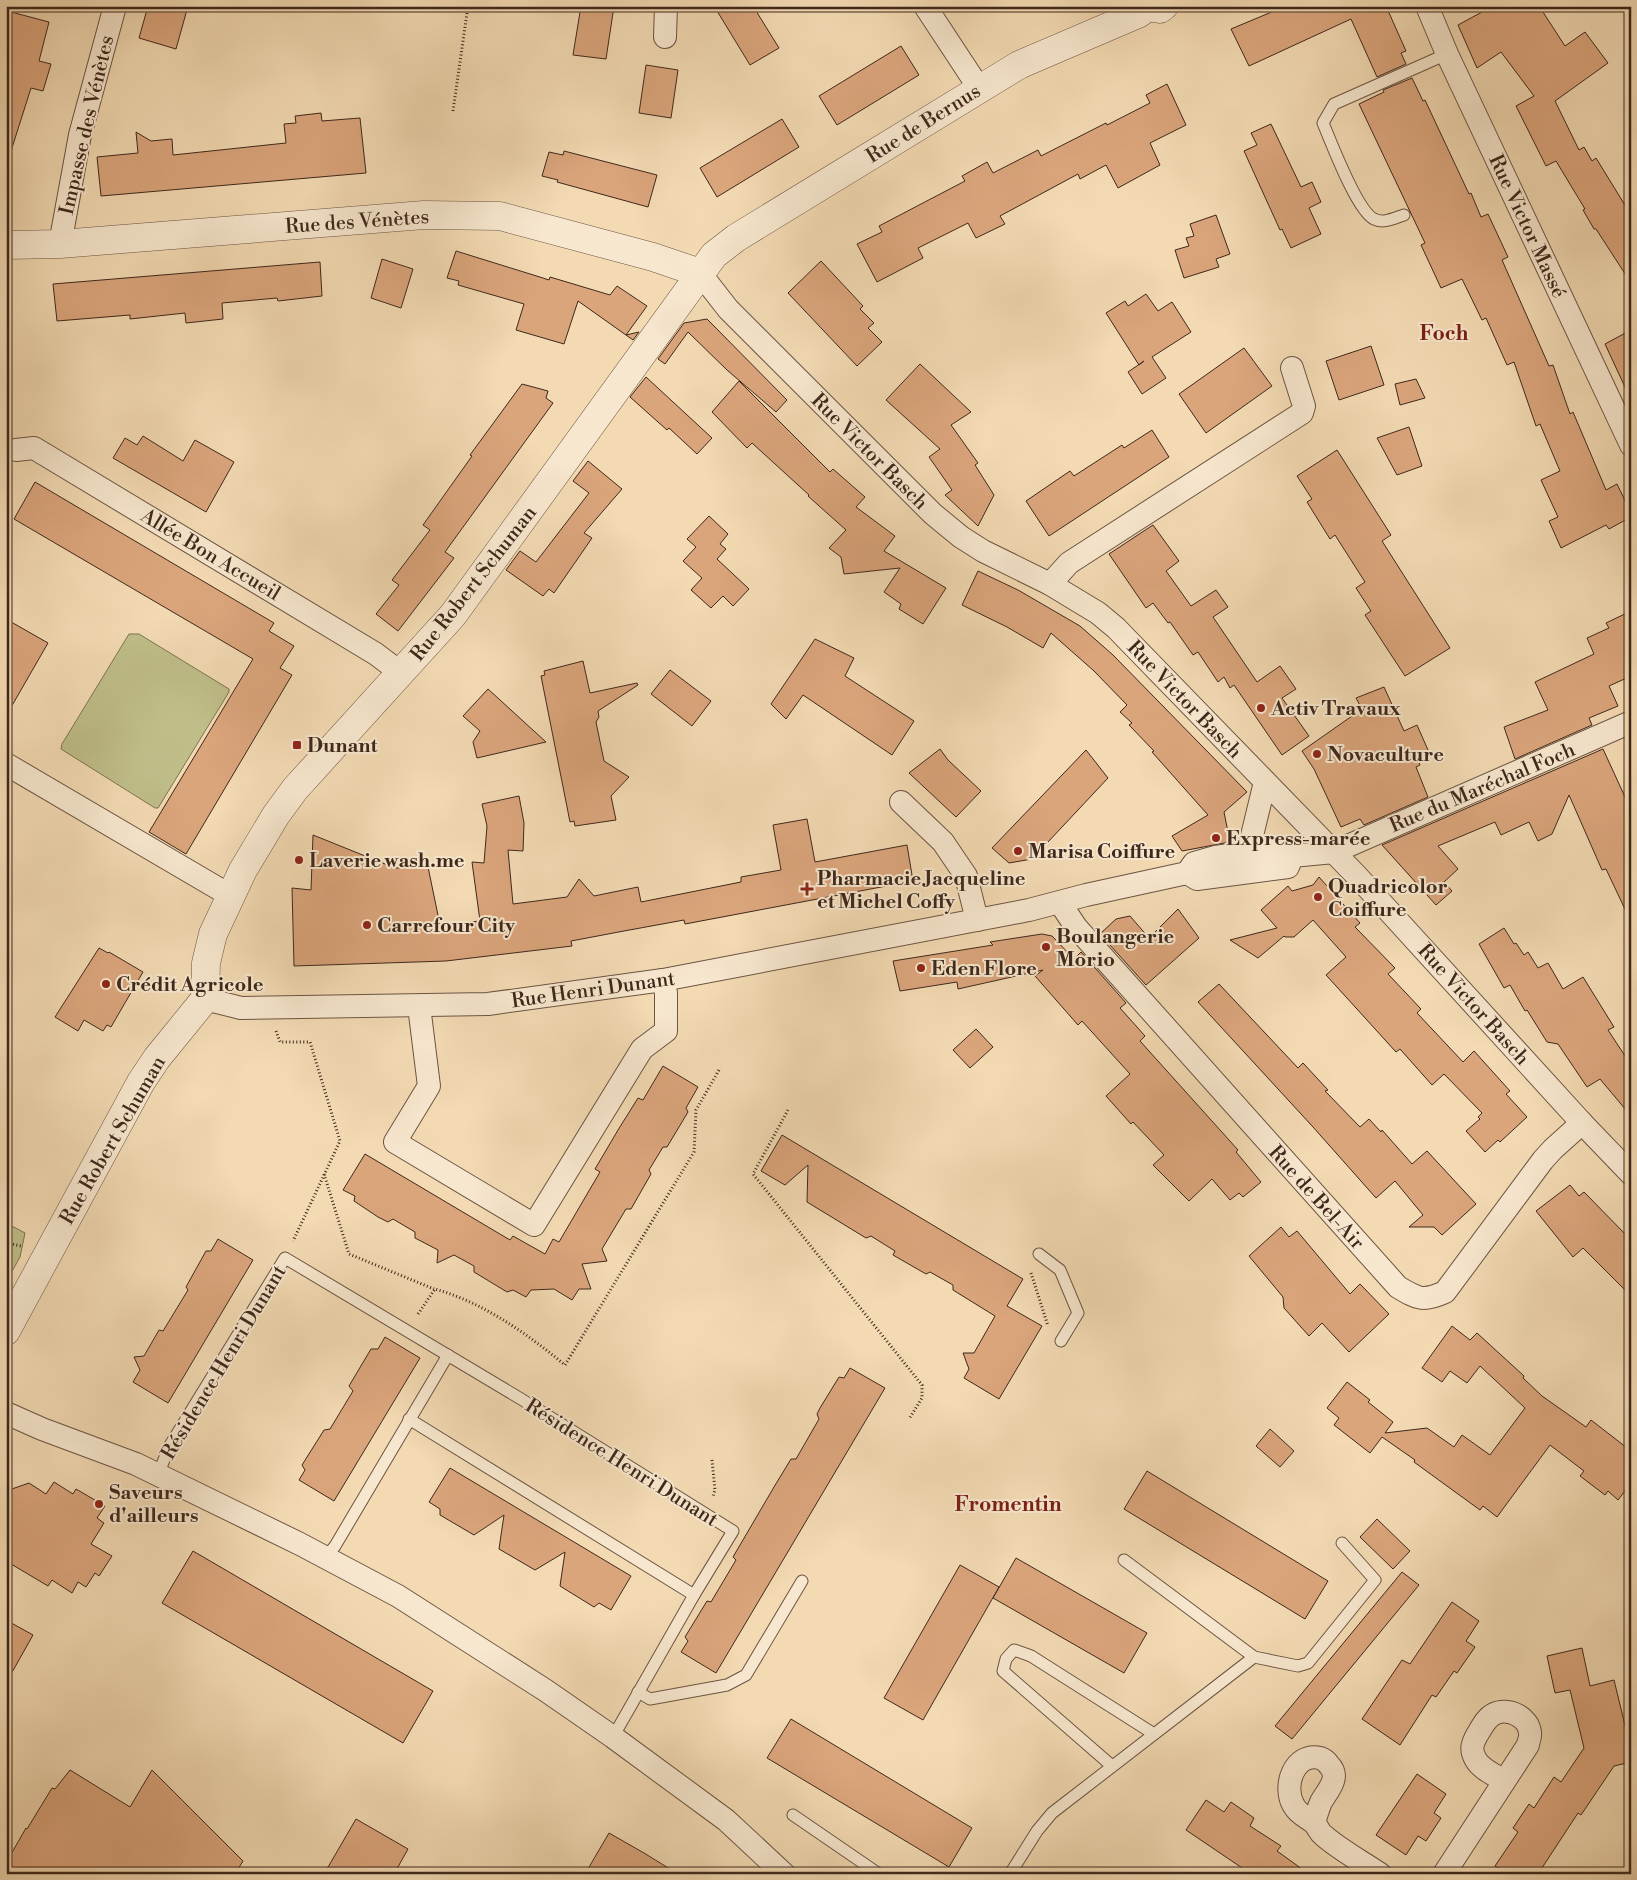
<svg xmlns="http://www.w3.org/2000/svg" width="1637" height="1880" viewBox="0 0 1637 1880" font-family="'Libre Bodoni',serif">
<rect width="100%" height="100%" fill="#f3dab3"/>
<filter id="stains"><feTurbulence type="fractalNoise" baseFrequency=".004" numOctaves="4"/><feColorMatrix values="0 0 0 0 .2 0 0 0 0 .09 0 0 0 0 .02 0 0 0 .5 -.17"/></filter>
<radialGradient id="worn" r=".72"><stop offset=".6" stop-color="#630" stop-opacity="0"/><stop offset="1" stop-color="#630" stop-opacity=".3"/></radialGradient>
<g fill="#bfbe89" stroke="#7e7352">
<path d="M129,634H139L229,689V692L158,808H155L61,749L62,744Z"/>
<path d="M6,1223L25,1233L20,1257L6,1282Z"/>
</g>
<g fill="#dba57c" stroke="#3e281c">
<path d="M148,6H188L176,49L139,38Z"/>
<path d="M581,6H614L606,59L573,55Z"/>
<path d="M714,6H753L779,48L750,65Z"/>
<path d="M1286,6H1386L1406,51L1401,53L1406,64L1377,77L1351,19L1249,66L1231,29Z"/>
<path d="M1493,6H1539L1565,46L1585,32L1608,63L1555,101L1579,150L1584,147L1592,161L1596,158L1631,215V283L1596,229H1594L1583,210L1585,209L1556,161L1546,166L1516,106L1534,96L1501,52L1477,68L1458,25Z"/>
<path d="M11,12L49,22L39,61L51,64L43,91L31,88L11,151L6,150V28Z"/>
<path d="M901,46L919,75L837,125L819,96Z"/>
<path d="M646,65L678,70L671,118L639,113Z"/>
<path d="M1412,78L1423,101L1425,100L1469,194L1471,193L1481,217L1488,214L1508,257L1502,260L1549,366L1553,365L1570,414L1573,412L1606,490L1617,484L1631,513V517L1609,529L1606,525L1561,548L1549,521L1558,517L1541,480L1560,471L1540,424L1536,426L1514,362L1507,365L1486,318L1482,320L1462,279L1441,288L1421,245L1425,243L1359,104L1384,92L1383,90Z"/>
<path d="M1167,84L1186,125L1150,143L1160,165L1118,188L1106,165L1080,179L1078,174L1000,216L1005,224L976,238L968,223L918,248L923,258L877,282L857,244L882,232L879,226L965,181L962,176L987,162L993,173L1038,150L1041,156L1106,123L1107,125L1150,103L1146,95Z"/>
<path d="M321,113L322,121L360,118L366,173L101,196L97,157L138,153L136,132L151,141L172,139L173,155L286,143L284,124L296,123L295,116Z"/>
<path d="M782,119L799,147L717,197L700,168Z"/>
<path d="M1271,124L1301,187L1312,182L1321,202L1309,208L1321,234L1291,248L1282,229L1280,230L1244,151L1257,145L1251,133Z"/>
<path d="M564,151L657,175L648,207L557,182L558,180L542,176L549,152L563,155Z"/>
<path d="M1216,215L1230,254L1216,259L1219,267L1184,278L1175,250L1189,246L1186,238L1194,236L1190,224Z"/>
<path d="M456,251L543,278L549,280L550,277L610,295L617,286L647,306L626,335L639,332L633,340L578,301L564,344L516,330L524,304L458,285L459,281L447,278Z"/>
<path d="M382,259L413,269L401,308L371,298Z"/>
<path d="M821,261L863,306L860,309L874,323L868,328L882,342L857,366L788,293Z"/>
<path d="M320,262L322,296L278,301L277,298L222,303L223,319L186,323L185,313L130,319V315L57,321L53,284Z"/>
<path d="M1146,294L1158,311L1172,302L1191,332L1152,357L1166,378L1142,394L1128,372L1144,361L1139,365L1106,313L1125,301L1128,306Z"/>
<path d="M707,319L787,400L776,412L727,370L688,332L665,364L658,359L684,323Z"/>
<path d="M1631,330V400L1605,344Z"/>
<path d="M1371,346L1384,385L1339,400L1326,361Z"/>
<path d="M1244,348L1272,386L1206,433L1179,394Z"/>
<path d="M920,364L971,412L951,425L978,463L975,465L994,495L978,526L945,495L952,490L929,457L940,449L886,400Z"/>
<path d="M646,377L712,438L697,454L669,428L667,430L630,397Z"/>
<path d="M1416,379L1425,398L1400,405L1395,384Z"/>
<path d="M739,381L830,472L833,469L865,497L856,507L895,536L884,551L946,588L923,624L899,609L901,604L884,592L900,568L844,574L841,557L829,548L846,530L808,496L809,495L752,443L747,448L712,412Z"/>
<path d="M522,384L548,391L546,398L553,403L445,552L454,558L398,631L376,614L399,585L392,580L430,530L423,525L472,456L470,455Z"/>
<path d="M1409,427L1422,466L1397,475L1377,438Z"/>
<path d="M1152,430L1169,457L1049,536L1026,501L1070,471L1074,476L1122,445L1124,448Z"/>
<path d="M143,436L183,461L195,440L234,462L206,512L113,458L125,438L137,445Z"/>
<path d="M1337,450L1391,535L1382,541L1450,648L1405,676L1365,615L1371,611L1356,588L1365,582L1335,535L1330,539L1307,502L1312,499L1297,476Z"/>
<path d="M588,461L622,489L584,533L592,538L554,593L549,589L543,596L506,570L520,551L536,562L589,493L573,481Z"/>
<path d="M35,482L274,623L269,631L294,646L280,668L292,675L186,854L149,832L253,659L14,519Z"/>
<path d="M709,516L728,534L720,544L726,549L717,559L749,589L733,606L723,596L711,608L691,590L702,578L683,561L696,547L687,539Z"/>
<path d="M1153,525L1179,561L1166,571L1191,606L1216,590L1228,607L1213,617L1257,682L1280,666L1296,689L1282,698L1309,736L1282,755L1234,685L1230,688L1224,677L1218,682L1198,652L1193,655L1170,622L1168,623L1153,603L1146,608L1109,554Z"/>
<path d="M978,571L1018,590L1080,626L1113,655L1247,792L1224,812L1230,842L1182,851L1172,836L1208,815L1152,752L1154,751L1129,725L1132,723L1120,712L1127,705L1094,671L1051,633L1043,648L1007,627L962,605Z"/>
<path d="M1631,611V676L1609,686L1618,706L1589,718L1592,725L1515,759L1504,727L1548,710L1535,682L1594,654L1587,638L1609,628L1606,623Z"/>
<path d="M6,619L48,643L6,716Z"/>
<path d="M815,639L854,658L845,676L914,721L892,755L803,695L786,719L771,704Z"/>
<path d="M583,661L590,693L637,683L638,685L598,711L599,717L596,722L604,761L629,777L611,796L616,820L575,826L574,821L570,822L541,676L545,675L544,671Z"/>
<path d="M670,670L711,701L692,726L651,694Z"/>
<path d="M1384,687L1404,731L1417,725L1428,750L1416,755L1420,765L1416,767L1428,797L1364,825L1360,819L1341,827L1314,769L1302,751L1362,709L1356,698Z"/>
<path d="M488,689L546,742L477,758L473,742L480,731L463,716Z"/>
<path d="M940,749L948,760L981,791L956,817L909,773Z"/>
<path d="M1603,749L1631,810V922L1606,869L1602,870L1569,795L1552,834L1538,841L1529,822L1501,835L1495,822L1438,846L1458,869L1444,882L1452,891L1436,905L1382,845Z"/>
<path d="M1086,750L1108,778L1032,859L1009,863L992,848Z"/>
<path d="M519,796L524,823L523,851L508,850L513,904L567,897L579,879L594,896L638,887L641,902L741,882V877L781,870L773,825L807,819L815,862L907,845L913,881L685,924L684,920L624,931L571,941L572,946L446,961L294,966L292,888L311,890L313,835L395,868L428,867L440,925L480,921L472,862L484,863L487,826L482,804Z"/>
<path d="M1319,877L1360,923L1355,927L1395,968L1388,974L1421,1009L1417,1013L1463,1062L1474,1051L1510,1091L1506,1094L1527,1117L1500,1142L1498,1140L1485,1152L1466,1131L1480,1119L1478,1117L1482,1113L1444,1074L1432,1085L1400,1049L1396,1052L1326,975L1346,957L1313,920L1294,937H1285L1284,936L1258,958L1230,940L1277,928L1261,910L1288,886L1292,891L1313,885Z"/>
<path d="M1178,909L1199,938L1146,985L1100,934L1116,919L1130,916L1149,938Z"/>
<path d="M1504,928L1514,944L1516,943L1524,955L1528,952L1538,968L1548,963L1563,989L1583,977L1614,1027L1608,1030L1631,1065V1116L1600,1079L1587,1087L1558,1044L1547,1042L1527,1010L1525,1011L1510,985L1504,988L1479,944Z"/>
<path d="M1042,934L1052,936L1074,959L1081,952L1126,1003L1120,1008L1145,1036L1140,1041L1238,1150L1236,1152L1261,1182L1243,1197L1239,1193L1230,1200L1212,1179L1189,1201L1153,1165L1164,1155L1133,1122L1131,1124L1106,1096L1130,1074L1082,1021L1078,1025L1035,976L1043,970L958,989L957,982L900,991L893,961L993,945L990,942Z"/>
<path d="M99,948L108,953L109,952L143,972L111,1027L107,1025L103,1031L84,1020L78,1031L55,1017Z"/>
<path d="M1219,984L1298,1068L1303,1063L1328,1090L1325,1091L1360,1127L1369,1119L1381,1132L1382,1130L1412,1164L1427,1151L1476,1204L1442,1235L1434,1227H1409L1423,1215L1395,1181L1376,1198L1313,1127L1198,1002Z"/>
<path d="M976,1029L993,1047L970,1068L953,1050Z"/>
<path d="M663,1066L698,1087L686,1108L688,1112L667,1147H663L649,1170L651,1174L631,1209H626L602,1249L607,1261L582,1264L591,1289H579L572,1300L554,1289L531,1290L526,1297L513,1290L507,1292L474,1272V1266L454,1255L437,1263L438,1250L415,1238V1232L393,1219L388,1222L378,1217L354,1201L355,1196L343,1190L365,1154L510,1240L513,1236L545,1254L553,1239L559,1242L600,1172L595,1169L618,1130L638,1098L643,1100Z"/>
<path d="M782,1135L1023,1279L1007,1306L1042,1326L999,1399L964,1378L969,1369L963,1353H974L995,1316L953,1290V1285L930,1272L926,1274L893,1255L895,1251L871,1236L866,1238L807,1202L808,1165L785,1185L761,1171Z"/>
<path d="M1570,1185L1579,1196L1584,1192L1631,1240V1296L1583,1248L1573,1257L1536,1211Z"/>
<path d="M1281,1227L1289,1237L1297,1231L1350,1294L1360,1284L1389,1314L1349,1352L1322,1323L1309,1336L1284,1308L1283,1297L1249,1256Z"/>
<path d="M218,1239L253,1260L168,1403L133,1382L140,1370L134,1357L144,1356L159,1330L163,1331L188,1290L186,1287L206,1251H211Z"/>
<path d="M1452,1326L1470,1340L1477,1333L1524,1376L1523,1378L1542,1396L1586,1427L1591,1420L1631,1451V1483L1618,1500L1608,1491L1605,1495L1580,1476L1584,1471L1550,1445L1497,1517L1483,1506L1480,1510L1414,1462L1415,1460L1382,1437L1370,1453L1334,1425L1339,1418L1327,1408L1347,1382L1370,1400L1368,1402L1393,1422L1385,1433L1427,1428L1454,1447L1462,1435L1490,1455L1525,1408L1480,1366L1467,1383L1450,1371L1442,1382L1422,1368Z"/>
<path d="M385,1337L420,1358L334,1501L299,1480L305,1470L302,1465L324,1430L330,1429L353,1391L349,1386L371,1349H378Z"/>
<path d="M850,1368L885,1388L716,1673L681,1652L688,1641L685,1637L707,1601L711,1602L736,1560L733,1557L774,1487L791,1459H796L819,1419L817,1414L820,1408L839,1377L844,1378Z"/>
<path d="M1270,1429L1294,1451L1280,1467L1256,1446Z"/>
<path d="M450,1468L631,1576L611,1610L599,1603L594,1607L560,1586L565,1552L535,1570L499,1549L504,1515L474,1535L440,1515V1509L429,1502Z"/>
<path d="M1147,1471L1328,1581L1305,1619L1124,1509Z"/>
<path d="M54,1482L73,1494L76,1489L105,1506L97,1518L104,1523L91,1544L112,1556L99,1576L95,1573L86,1587L78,1582L72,1593L52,1580L48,1586L6,1561V1491L29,1483L46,1494Z"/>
<path d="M1377,1519L1410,1551L1393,1569L1360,1537Z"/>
<path d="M193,1551L433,1691L403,1743L162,1603Z"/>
<path d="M1016,1558L1147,1633L1124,1673L993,1598Z"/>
<path d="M960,1565L999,1587L923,1720L884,1698Z"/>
<path d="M1402,1572L1419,1585L1292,1739L1275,1726Z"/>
<path d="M1452,1602L1479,1621L1466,1641L1475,1647L1457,1673L1454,1671L1436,1697L1432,1695L1400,1745L1362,1719L1402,1660L1410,1664Z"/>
<path d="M6,1620L33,1635L6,1683Z"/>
<path d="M1582,1648L1590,1686L1614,1680L1631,1750V1762L1614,1766L1581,1815L1578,1813L1538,1874H1508L1495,1866L1518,1832L1513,1828L1529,1804L1534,1808L1554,1777L1561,1782L1584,1748L1570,1690L1555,1693L1547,1656Z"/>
<path d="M791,1719L972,1828L949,1867L767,1758Z"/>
<path d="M70,1770L130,1807L152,1770L243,1861L235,1874H6V1863L26,1828L27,1829L52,1788L55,1789Z"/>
<path d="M1417,1774L1446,1794L1434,1813L1441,1818L1426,1841L1418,1836L1406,1855L1376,1835Z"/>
<path d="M1206,1800L1224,1812L1231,1802L1254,1818L1250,1826L1281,1846L1277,1851L1309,1874H1251L1186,1830Z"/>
<path d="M356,1819L408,1849L394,1874H324Z"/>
<path d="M609,1833L644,1853L678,1874H585Z"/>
</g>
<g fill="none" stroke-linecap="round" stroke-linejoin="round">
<g stroke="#6b5442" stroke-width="13">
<g id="service">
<path d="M1404,215C1394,218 1384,224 1374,219C1357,211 1331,142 1323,123L1334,104L1447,54"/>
<path d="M1039,1254L1060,1270L1078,1313L1061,1341"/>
<path d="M409,1419L694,1595"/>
<path d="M158,1475L169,1447L285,1258L521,1399L733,1531L694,1595L613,1737"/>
<path d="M325,1558L335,1546L448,1355"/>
<path d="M1124,1560L1254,1657"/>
<path d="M638,1692L650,1699L727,1685L746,1675L802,1581"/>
<path d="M1112,1766L1003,1671L1006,1659L1014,1650L1031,1656L1154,1734"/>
<path d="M793,1815L879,1874"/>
<path d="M1010,1874L1037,1831L1052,1813L1254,1657L1298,1666L1308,1663L1375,1580L1342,1543"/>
</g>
</g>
<g stroke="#6b5442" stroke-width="24">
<g id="minor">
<path d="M925,6L979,88"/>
<path d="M1427,6L1447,54L1631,445"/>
<path d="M665,37L666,6"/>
<path d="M60,244L80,135L115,6"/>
<path d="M700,273L728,309L933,514L961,537L983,551L1050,584L1098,613L1116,628L1356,875L1582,1123L1631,1174"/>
<path d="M16,450L34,448L376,654L401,673"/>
<path d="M1050,584L1069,563L1302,413L1304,406L1292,368"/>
<path d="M6,764L231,896"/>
<path d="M901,802L943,842L966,876L977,920"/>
<path d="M1248,852L1265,782"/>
<path d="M1187,873L1197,879L1288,867L1292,856"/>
<path d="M1060,903L1076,927L1398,1287C1418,1299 1423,1302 1445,1292L1543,1160L1553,1149L1582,1123"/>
<path d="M205,999L241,1008L488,1004L663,980L1029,910L1086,895L1187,873L1194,863L1215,857L1283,848L1292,856L1334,852L1631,722"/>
<path d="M419,1006L429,1086L395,1142L534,1225L642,1049L666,1031V993L663,980"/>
<path d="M6,1413L42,1429L136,1464L300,1544L398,1596L545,1690L613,1737L726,1820L784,1874"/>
<path d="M1314,1823C1316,1816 1318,1809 1321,1802C1328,1790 1341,1777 1329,1765C1327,1762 1323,1759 1320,1758C1294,1752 1282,1787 1294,1806C1299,1815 1307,1817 1314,1823C1318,1827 1319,1832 1323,1835C1340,1850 1361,1861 1380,1874"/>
<path d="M1444,1874L1528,1745C1528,1742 1531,1737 1530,1733C1529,1717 1508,1707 1494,1714C1486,1718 1482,1727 1477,1735C1472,1744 1470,1750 1476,1760C1481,1769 1495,1775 1504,1781"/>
</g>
</g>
<g stroke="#6b5442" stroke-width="29">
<g id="tertiary">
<path d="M6,245L60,244L424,215L500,216L653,257L700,273"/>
<path d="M6,1331L141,1082L157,1058L205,999L206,963L213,934L243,870L276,815L295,789L453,615L714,255L736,238L1019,65L1138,14L1148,7L1160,9L1164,6"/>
</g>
</g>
<g stroke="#3e281c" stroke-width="3" stroke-dasharray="1 2.5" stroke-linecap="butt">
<path d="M453,111L468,6"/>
<path d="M276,1031L280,1042H310L340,1141L293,1241"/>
<path d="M788,1110L753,1174L922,1385V1398L909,1419"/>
<path d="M324,1174L349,1254L434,1289"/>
<path d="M6,1243L21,1246"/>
<path d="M1031,1273L1048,1326"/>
<path d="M418,1314L435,1289C484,1303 526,1333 565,1365L694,1152L696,1110L719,1070"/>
<path d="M712,1460L715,1490L713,1496"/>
</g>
<use href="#service" stroke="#f7e7ce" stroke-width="11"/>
<use href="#minor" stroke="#f7e7ce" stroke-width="22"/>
<use href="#tertiary" stroke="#f7e7ce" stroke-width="28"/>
</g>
<g fill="#8f2418" stroke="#f7e7ce" stroke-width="2">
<circle cx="1261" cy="708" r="5"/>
<rect x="292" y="740" width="10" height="10" rx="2.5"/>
<circle cx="1317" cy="754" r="5"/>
<circle cx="1216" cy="838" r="5"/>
<circle cx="1018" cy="851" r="5"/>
<circle cx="299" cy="860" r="5"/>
<path d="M804.5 881.5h5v5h5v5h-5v5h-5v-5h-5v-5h5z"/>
<circle cx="1318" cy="897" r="5"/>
<circle cx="367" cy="925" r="5"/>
<circle cx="1046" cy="947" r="5"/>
<circle cx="921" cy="968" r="5"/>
<circle cx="106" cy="984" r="5"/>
<circle cx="99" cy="1504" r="5"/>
</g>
<g text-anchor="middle" stroke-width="4" stroke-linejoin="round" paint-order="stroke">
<g font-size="20" fill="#3e281c" stroke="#f7e7ce">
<text transform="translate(923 123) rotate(-32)" y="7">Rue de Bernus</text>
<text transform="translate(86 125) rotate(-77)" y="7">Impasse des Vénètes</text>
<text transform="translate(357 221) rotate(-4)" y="7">Rue des Vénètes</text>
<text transform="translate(1528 226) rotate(65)" y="7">Rue Victor Massé</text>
<text transform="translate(870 451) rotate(45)" y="7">Rue Victor Basch</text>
<text transform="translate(211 554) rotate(31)" y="7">Allée Bon Accueil</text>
<text transform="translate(473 583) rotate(-52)" y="7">Rue Robert Schuman</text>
<text transform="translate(1185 699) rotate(46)" y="7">Rue Victor Basch</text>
<text transform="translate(1482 787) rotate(-23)" y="7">Rue du Maréchal Foch</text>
<text transform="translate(593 989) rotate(-8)" y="7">Rue Henri Dunant</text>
<text transform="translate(1474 1004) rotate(48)" y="7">Rue Victor Basch</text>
<text transform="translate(112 1140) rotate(-60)" y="7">Rue Robert Schuman</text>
<text transform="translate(1317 1197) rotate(48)" y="7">Rue de Bel-Air</text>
<text transform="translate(223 1362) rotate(-59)" y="7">Résidence Henri Dunant</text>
<text transform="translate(622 1462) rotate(32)" y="7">Résidence Henri Dunant</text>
</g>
<g font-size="20" font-weight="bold" fill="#3e281c" stroke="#f7e7ce" text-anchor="start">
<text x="1271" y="715">Activ Travaux</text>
<text x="307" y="752">Dunant</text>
<text x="1327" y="761">Novaculture</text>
<text x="1226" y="845">Express-marée</text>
<text x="1028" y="858">Marisa Coiffure</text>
<text x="309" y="867">Laverie wash.me</text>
<text x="817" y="885">Pharmacie Jacqueline<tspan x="817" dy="23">et Michel Coffy</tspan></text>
<text x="1328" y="893">Quadricolor<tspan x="1328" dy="23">Coiffure</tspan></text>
<text x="377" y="932">Carrefour City</text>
<text x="1056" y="943">Boulangerie<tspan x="1056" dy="23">Morio</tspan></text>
<text x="931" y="975">Eden Flore</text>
<text x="116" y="991">Crédit Agricole</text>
<text x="109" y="1499">Saveurs<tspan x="109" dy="23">d'ailleurs</tspan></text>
</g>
<g font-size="21" font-weight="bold" fill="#7a1f14" stroke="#f7e7ce">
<text x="1444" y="340">Foch</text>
<text x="1008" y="1511">Fromentin</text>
</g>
</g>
<rect width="1637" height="1880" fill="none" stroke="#f3dab3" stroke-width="25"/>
<rect x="8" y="8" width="1622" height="1865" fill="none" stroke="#3e281c" stroke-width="2.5"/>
<rect x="12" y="12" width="1612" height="1855" fill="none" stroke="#3e281c"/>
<rect width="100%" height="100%" filter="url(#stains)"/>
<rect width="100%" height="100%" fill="url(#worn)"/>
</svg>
